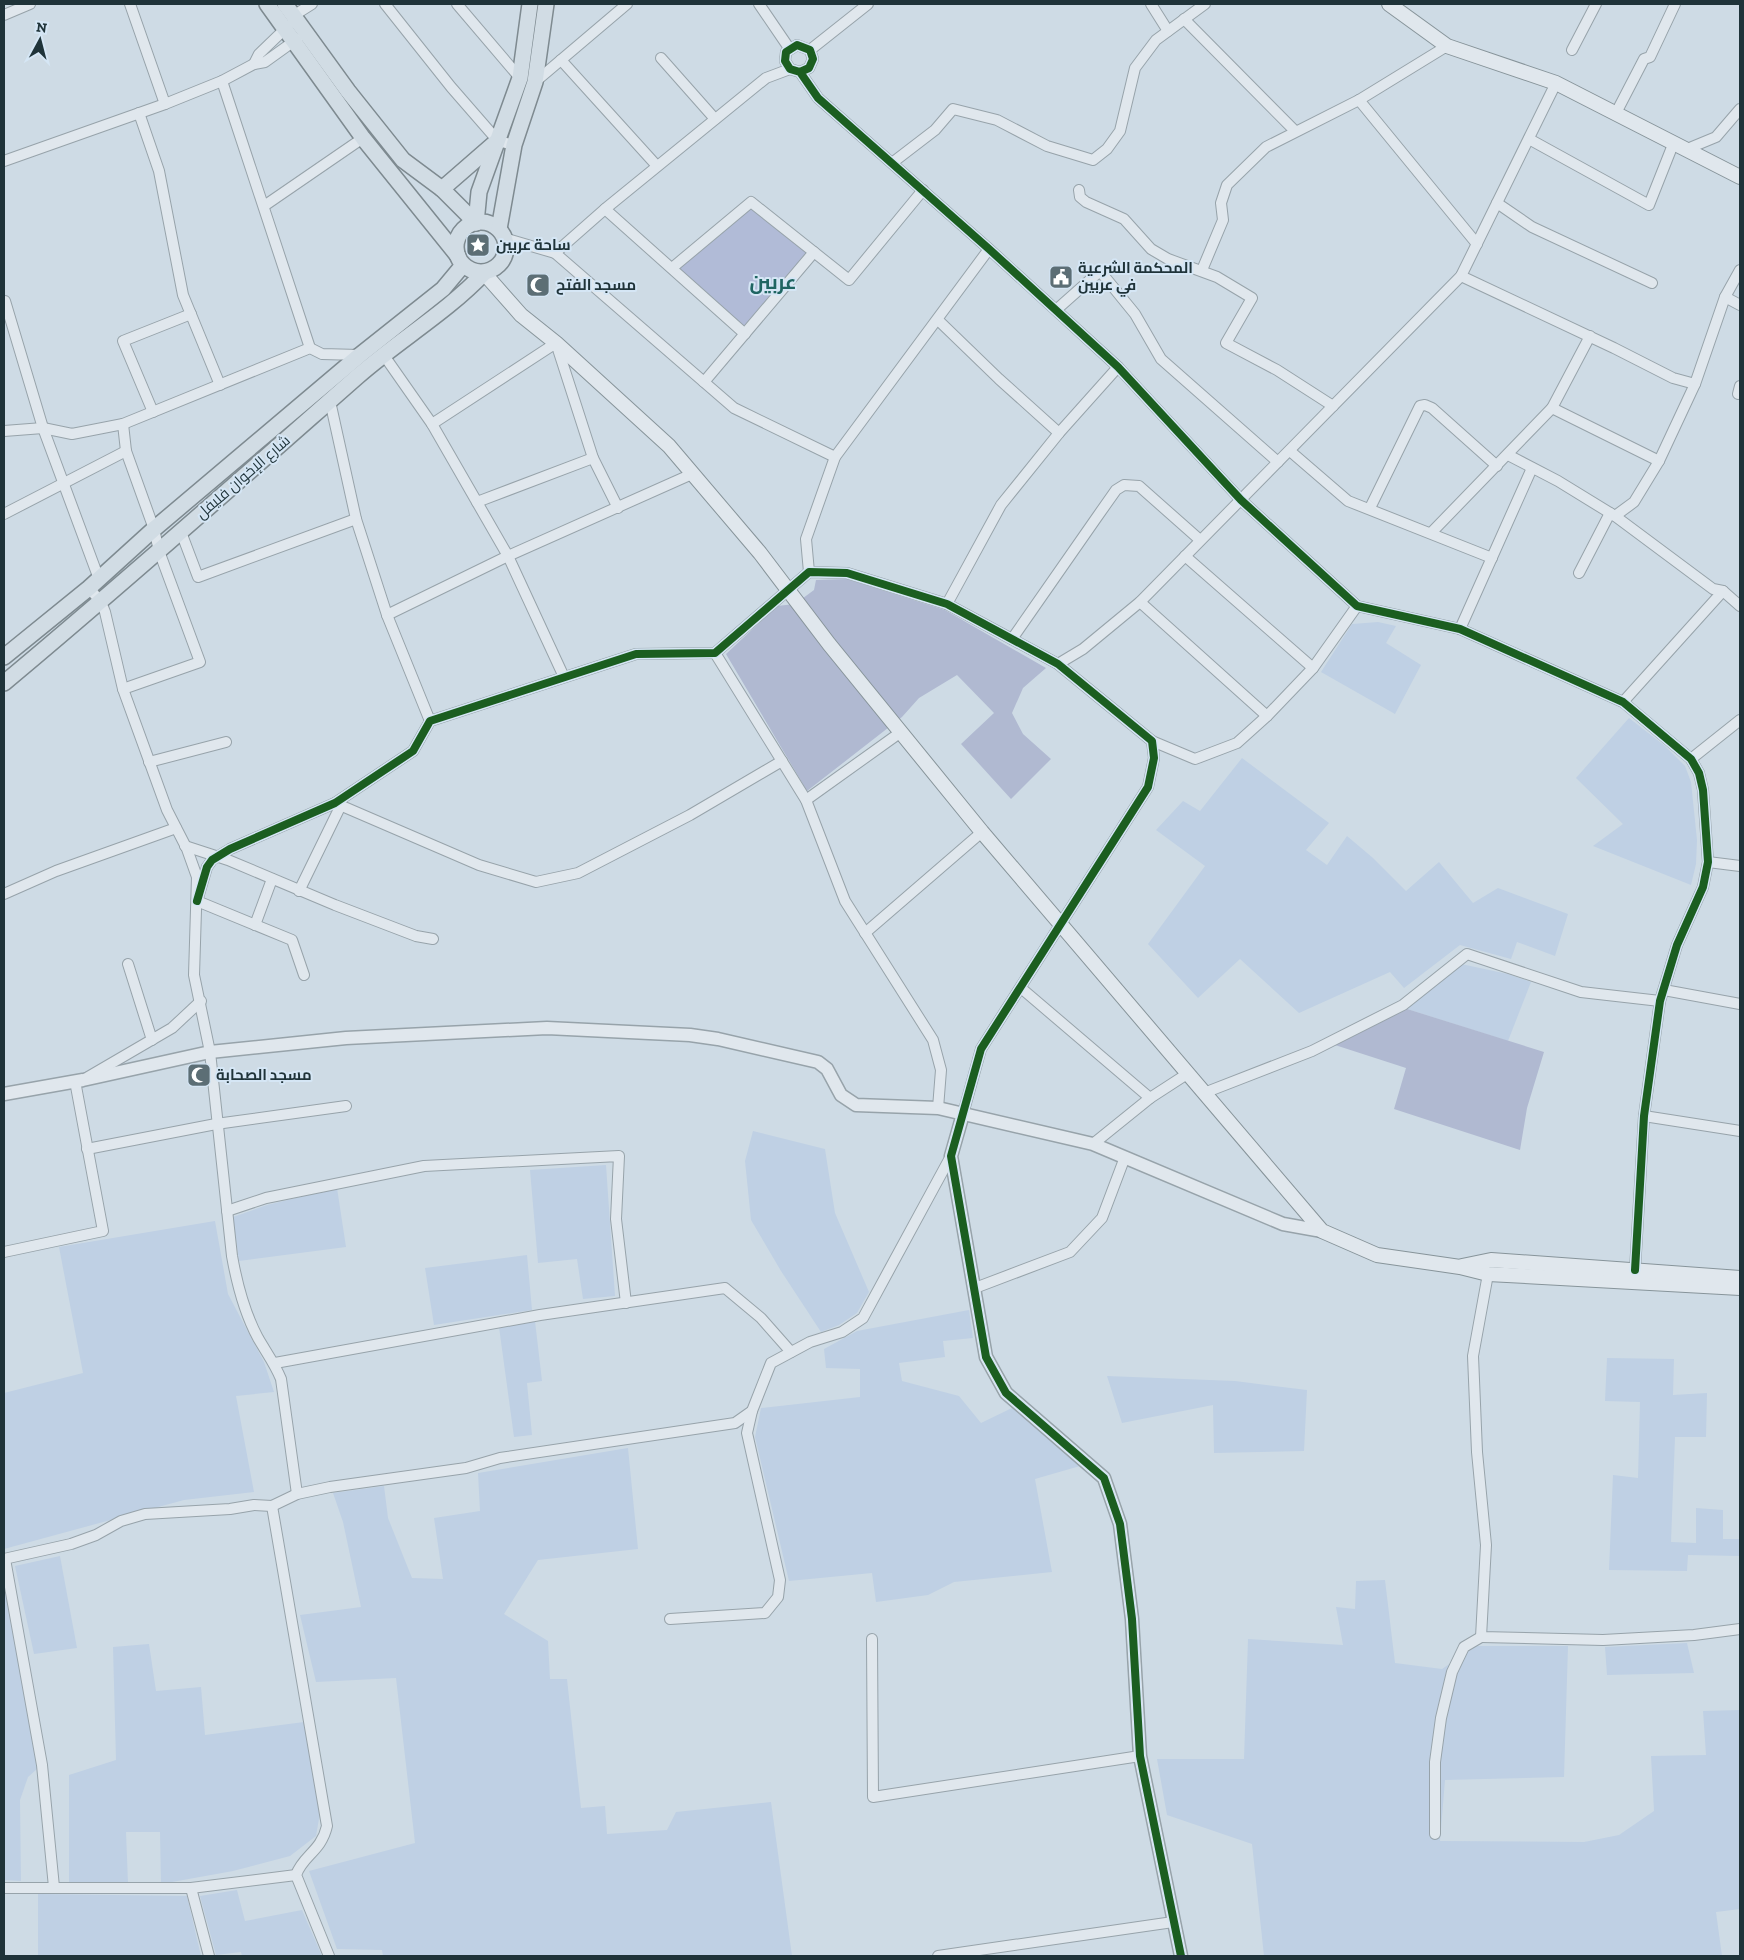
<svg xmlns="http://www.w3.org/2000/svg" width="1744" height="1960" viewBox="0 0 1744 1960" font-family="'Zilla Slab',Cairo,serif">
<rect width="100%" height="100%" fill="#cedbe5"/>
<g fill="#bfd0e4">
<path d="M1378,622L1396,626L1386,643L1421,665L1395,714L1321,672L1352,624Z"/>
<path d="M1629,718L1665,746L1685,766L1691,782L1697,840L1696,864L1691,885L1593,846L1623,824L1576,778Z"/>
<path d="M1242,758L1329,823L1306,850L1327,865L1347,836L1373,858L1406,891L1439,862L1473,903L1498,888L1568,914L1555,956L1517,942L1511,959L1460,945L1404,988L1390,972L1299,1013L1240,959L1198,998L1148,944L1205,866L1156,830L1183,801L1200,811Z"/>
<path d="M1461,964L1508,974L1531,982L1508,1041L1404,1008Z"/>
<path d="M753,1131L825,1149L835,1213L869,1292L857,1313L839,1325L821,1332L781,1271L751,1220L745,1161Z"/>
<path d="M606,1165L615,1296L583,1299L577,1259L538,1263L530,1170Z"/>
<path d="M337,1188L346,1247L239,1261L233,1217L267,1205Z"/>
<path d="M215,1221L228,1294L264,1362L274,1392L236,1396L254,1492L184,1500L4,1549V1393L83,1373L59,1247Z"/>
<path d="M527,1255L532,1310L434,1325L425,1268Z"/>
<path d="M969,1310L973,1338L943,1341L945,1357L899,1363L902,1381L959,1396L981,1423L1014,1407L1080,1466L1035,1479L1052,1572L954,1582L928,1595L876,1602L872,1573L789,1581L755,1437L761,1408L860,1397V1369L826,1368L824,1349L857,1331Z"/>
<path d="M535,1321L542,1381L527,1383L532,1435L514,1437L499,1327Z"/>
<path d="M1607,1358L1674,1359L1673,1395L1707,1393L1706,1437H1675L1671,1542L1696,1543V1508L1723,1510V1539H1740V1556L1688,1555L1687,1571L1609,1570L1613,1475L1638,1478L1640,1402L1605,1401Z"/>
<path d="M1107,1376L1235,1381L1307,1390L1304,1451L1214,1453L1213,1405L1122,1423Z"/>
<path d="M628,1448L638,1549L538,1560L504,1614L548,1641L550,1679H567L581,1808L605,1806L607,1834L667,1830L676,1812L771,1802L792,1956H383L382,1950L337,1949L309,1871L415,1843L396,1678L316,1682L300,1615L361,1607L343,1522L333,1493L384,1486L388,1518L412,1578L443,1579L434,1518L480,1511L478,1473Z"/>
<path d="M60,1556L77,1648L34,1654L15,1566Z"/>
<path d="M1385,1580L1395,1663L1442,1669L1476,1646H1568L1564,1777L1445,1780L1440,1841L1584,1842L1619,1835L1654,1811L1651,1756L1706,1755L1703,1711L1740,1710V1909L1716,1912L1722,1956H1264L1252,1844L1167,1815L1157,1759H1244L1248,1639L1343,1645L1336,1607L1355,1609L1356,1581Z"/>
<path d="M4,1584L38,1768L28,1777L20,1800L21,1881L4,1880Z"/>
<path d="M1687,1643L1694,1673L1607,1675L1605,1647Z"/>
<path d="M149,1644L156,1691L201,1687L205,1735L304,1722L320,1813L316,1836L290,1856L233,1871L161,1884L160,1832H126L128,1883H69V1775L116,1760L113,1647Z"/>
<path d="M237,1890L245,1921L302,1910L322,1956H242L241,1952L216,1955L200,1896Z"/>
<path d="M38,1894L187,1896L201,1956H38Z"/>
</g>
<path fill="#b1bbd7" d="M751,206L809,252L744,328L679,269Z"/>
<g fill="#b0b9d1">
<path d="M847,579L945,610L1046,668L1023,688L1012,713L1023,734L1051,759L1011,799L961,744L994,713L957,675L919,698L902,717L807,791L726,654L777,606L795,604L814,590L816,580Z"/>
<path d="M1404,1008L1544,1052L1527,1108L1520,1150L1394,1109L1406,1068L1335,1045Z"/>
</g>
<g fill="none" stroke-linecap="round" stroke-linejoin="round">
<g stroke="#97a3aa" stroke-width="12">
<g id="minor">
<path d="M130,4L165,104"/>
<path d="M385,4L451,87L498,141L514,145"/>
<path d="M457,4L520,78"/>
<path d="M759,4L789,48"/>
<path d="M1151,4L1168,31"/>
<path d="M4,15L30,4"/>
<path d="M293,16L312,4"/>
<path d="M1184,19L1295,131"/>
<path d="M810,50L868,4"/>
<path d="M1572,50L1596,4"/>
<path d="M661,58L715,119"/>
<path d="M561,60L657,166"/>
<path d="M254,64L259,54L288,26"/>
<path d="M800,72L809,68L813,59L810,50L797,45L786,52L785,61L790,69L800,72L818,98L989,249L1118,367L1241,500L1357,606L1460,629L1623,702L1691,759L1699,773L1703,790L1708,862L1703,887L1677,945L1660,1001L1644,1116L1635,1270"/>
<path d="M222,81L310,348"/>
<path d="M535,82L627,4"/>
<path d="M1359,100L1477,244"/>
<path d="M139,113L159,171L183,295L220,385"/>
<path d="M1616,113L1644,59L1650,57L1675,4"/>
<path d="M1529,139L1649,205L1674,142"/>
<path d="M1687,149L1716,137L1740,109"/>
<path d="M4,161L165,104L222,81L254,64L265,62L297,39"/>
<path d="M892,163L935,130L953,109L997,120L1047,146L1093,160L1107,149L1120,131L1135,68L1156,40L1205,4"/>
<path d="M1079,190L1080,197L1086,202L1124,219L1151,249L1168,259L1217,277L1252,298L1226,343L1277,370L1333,406"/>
<path d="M1497,203L1532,227L1652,283"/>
<path d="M264,206L363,138"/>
<path d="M605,209L745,334"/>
<path d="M504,238L555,253L605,209L766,78L790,69"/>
<path d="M555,253L734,408L835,457"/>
<path d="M672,268L751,202L849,280L923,190"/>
<path d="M1202,270L1223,220L1221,203L1227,185L1266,147L1359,100L1447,46"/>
<path d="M1461,276L1614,348L1673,378L1695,384"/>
<path d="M1725,297L1740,305"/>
<path d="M5,301L43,428L99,579"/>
<path d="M1056,310L1100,271L1135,314L1161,359L1278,462"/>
<path d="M938,320L999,379L1059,433"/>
<path d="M383,354L432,424L508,556L564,677"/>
<path d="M704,382L814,252"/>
<path d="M1738,394L1740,386"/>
<path d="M330,401L356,519L387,615L430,721"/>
<path d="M1552,408L1659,461"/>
<path d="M153,412L123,341L191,314"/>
<path d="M123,424L126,451L154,529L159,551L200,662L123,689"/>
<path d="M432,424L556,343L593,458L618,508"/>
<path d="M4,431L43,428L72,434L123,424L310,348L322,354L359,355"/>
<path d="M1290,451L1348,501L1492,558"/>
<path d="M1508,455L1558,481L1615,516L1713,589L1723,591L1740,606"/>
<path d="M477,502L593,458"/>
<path d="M1370,508L1420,406L1425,405L1432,408L1497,466"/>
<path d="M4,514L126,451"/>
<path d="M1615,516L1634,502L1659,461L1695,384L1725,297L1740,270"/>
<path d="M181,532L198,577L356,519"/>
<path d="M1431,533L1552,408L1590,336"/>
<path d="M1185,556L1313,668"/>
<path d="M809,572L806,539L835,457L989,249"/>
<path d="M1579,573L1610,513"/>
<path d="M89,588L101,602L105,612L123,689L167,810L187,849L197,877L194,975L210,1052L232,1256C237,1284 244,1312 258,1338C266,1352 275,1364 281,1379L297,1494"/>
<path d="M1140,602L1267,716"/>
<path d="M947,604L1001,505L1059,433L1118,367"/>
<path d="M387,615L508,556L692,474"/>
<path d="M1460,629L1532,468"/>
<path d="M1012,639L1097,517L1116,490L1124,485L1139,486L1200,540"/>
<path d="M715,653L806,800L845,901L933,1040L941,1070L938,1108"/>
<path d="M1058,664L1083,649L1140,602L1461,276L1556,83"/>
<path d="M1623,702L1723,591"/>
<path d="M1152,741L1195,759L1237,743L1267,716L1313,668L1357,606"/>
<path d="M1691,759L1740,720"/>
<path d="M149,762L226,742"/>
<path d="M806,800L901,732"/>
<path d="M335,803L479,865L536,882L578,873L690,815L782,761"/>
<path d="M185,846L228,860L335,905L416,936L433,939"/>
<path d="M1708,862L1740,866"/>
<path d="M299,891L341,805"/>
<path d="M4,894L56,871L176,828"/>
<path d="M197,901L207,867L212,860L230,849L335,803L413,751L430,721L636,654L715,653L809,572L847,573L947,604L1058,664L1152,741L1154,758L1148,787L981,1049L963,1114"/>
<path d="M197,901L292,940L304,975"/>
<path d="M255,925L272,879"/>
<path d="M865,933L982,832"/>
<path d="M128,964L152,1040"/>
<path d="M1021,988L1150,1098"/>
<path d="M1664,990L1740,1004"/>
<path d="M88,1077L172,1028L201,1001"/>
<path d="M1204,1093L1312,1051L1403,1005L1467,954L1581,992L1660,1001"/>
<path d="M1644,1116L1740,1131"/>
<path d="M1093,1144L1150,1098L1187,1074"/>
<path d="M87,1149L216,1124L346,1106"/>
<path d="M227,1211L266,1198L424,1166L619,1156L616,1219L626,1303"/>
<path d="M4,1252L103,1231L75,1081"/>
<path d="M1488,1274L1473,1356L1477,1452L1486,1545L1481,1637L1603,1640L1694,1635L1740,1629"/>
<path d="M975,1288L1070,1252L1102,1218L1125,1157"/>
<path d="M275,1363L540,1315L725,1288L761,1318L791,1352"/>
<path d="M272,1506L327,1826C321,1852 303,1855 296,1875L329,1956"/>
<path d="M4,1559L71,1544L96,1535L121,1521L145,1514L230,1509L254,1505L272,1506L297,1494L330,1487L466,1468L500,1458L735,1423L752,1411L771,1363L810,1342L842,1332L863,1318L951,1156"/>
<path d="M5,1559L42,1765L54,1887"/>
<path d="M670,1619L765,1613L778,1597L780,1580L747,1433L752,1411"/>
<path d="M872,1639L873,1797L1140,1756"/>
<path d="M1435,1834V1762L1441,1718L1452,1672L1464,1647L1481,1637"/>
<path d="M4,1888H191L296,1875"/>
<path d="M191,1888L209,1956"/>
<path d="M938,1956L1173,1922"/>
</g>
</g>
<g stroke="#97a3aa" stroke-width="15">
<g id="tertiary">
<path d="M4,1094L83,1080L210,1052L346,1038L547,1028L690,1035L718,1039L818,1062L827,1069L841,1095L856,1105L938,1108L1093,1144L1283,1224L1322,1231"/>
<path d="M963,1114L951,1156L986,1357L1006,1393L1104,1478L1120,1524L1132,1619L1140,1756L1181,1956"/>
</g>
</g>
<g stroke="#87949a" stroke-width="16">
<g id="secondary">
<path d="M1389,4L1447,46L1556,83L1740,177"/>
<path d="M484,273L521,315L556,343L669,446L760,553L829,644L982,832L1322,1231L1377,1255L1460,1267L1488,1274L1740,1288"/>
<path d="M1462,1266L1491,1260L1740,1278"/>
</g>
</g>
<g stroke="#7e8a90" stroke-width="18">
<g id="primary">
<path d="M267,4L363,138L458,256"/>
<path d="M285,4L348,91L403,160L442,189L476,223"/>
<path d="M442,189L496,142"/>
<circle cx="481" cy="247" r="25"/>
<path d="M476,223L479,192L520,78L530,4"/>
<path d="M499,229L514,145L535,82L546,4"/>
<path d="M4,657L89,588L154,529L360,355L443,289L463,265"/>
<path d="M4,683C124,583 241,479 358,376C399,340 447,312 484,273"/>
</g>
</g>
<use href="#minor" stroke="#e0e7ed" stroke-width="10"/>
<use href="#tertiary" stroke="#e0e7ed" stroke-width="12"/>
<use href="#secondary" stroke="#e0e7ed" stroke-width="14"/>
<use href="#primary" stroke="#d1dce4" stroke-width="15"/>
<g stroke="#d5e6f5" stroke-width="11">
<g id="cycleway">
<path d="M800,72L809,68L813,59L810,50L797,45L786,52L785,61L790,69L800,72L818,98L989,249L1118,367L1241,500L1357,606L1460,629L1623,702L1691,759L1699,773L1703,790L1708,862L1703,887L1677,945L1660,1001L1644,1116L1635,1270"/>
<path d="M197,901L207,867L212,860L230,849L335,803L413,751L430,721L636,654L715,653L809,572L847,573L947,604L1058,664L1152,741L1154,758L1148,787L981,1049L951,1156L986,1357L1006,1393L1104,1478L1120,1524L1132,1619L1140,1756L1181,1956"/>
</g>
</g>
<use href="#cycleway" stroke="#1b5e20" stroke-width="8"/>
</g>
<defs>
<g id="sight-square" transform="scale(1.25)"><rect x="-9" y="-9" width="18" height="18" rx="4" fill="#5c6e75" stroke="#d5e6f5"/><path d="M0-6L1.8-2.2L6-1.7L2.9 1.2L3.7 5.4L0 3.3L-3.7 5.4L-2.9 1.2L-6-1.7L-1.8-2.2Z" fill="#fff"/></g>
<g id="civic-square" transform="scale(1.25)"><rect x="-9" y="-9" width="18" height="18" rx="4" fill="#5c6e75" stroke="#d5e6f5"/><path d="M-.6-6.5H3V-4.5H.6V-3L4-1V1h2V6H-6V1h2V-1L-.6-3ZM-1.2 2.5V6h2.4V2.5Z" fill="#fff"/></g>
<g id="mosque-square" transform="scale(1.25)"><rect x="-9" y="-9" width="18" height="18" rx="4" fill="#5c6e75" stroke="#d5e6f5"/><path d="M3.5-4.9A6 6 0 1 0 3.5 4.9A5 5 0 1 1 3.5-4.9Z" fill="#fff"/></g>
</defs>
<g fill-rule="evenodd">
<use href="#sight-square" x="478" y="245"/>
<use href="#civic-square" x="1061" y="277"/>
<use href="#mosque-square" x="538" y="285"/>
<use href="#mosque-square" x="199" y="1075"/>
</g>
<g text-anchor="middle" stroke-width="4" stroke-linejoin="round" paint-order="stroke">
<g font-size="15" font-weight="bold" fill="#1f3339" stroke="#d5e6f5" text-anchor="start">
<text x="496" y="250">ساحة عربين</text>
<text x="1078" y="273">المحكمة الشرعية<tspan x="1078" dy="17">في عربين</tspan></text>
<text x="556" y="290">مسجد الفتح</text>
<text x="216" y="1080">مسجد الصحابة</text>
</g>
<g font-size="15" fill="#1f3339" stroke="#d5e6f5">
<text transform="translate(243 477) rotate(-41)" y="5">شارع الإخوان فليفل</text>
</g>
<g font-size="20" font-weight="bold" fill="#1f6562" stroke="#d5e6f5">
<text x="773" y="289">عربين</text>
</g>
</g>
<rect width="1744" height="1960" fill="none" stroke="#1f3339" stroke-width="10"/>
<g transform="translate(40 40) rotate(7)" stroke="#d5e6f5" stroke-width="4" paint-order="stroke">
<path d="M0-4L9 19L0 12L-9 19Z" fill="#1f3339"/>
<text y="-8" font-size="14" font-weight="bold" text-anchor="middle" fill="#1f3339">N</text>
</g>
</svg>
